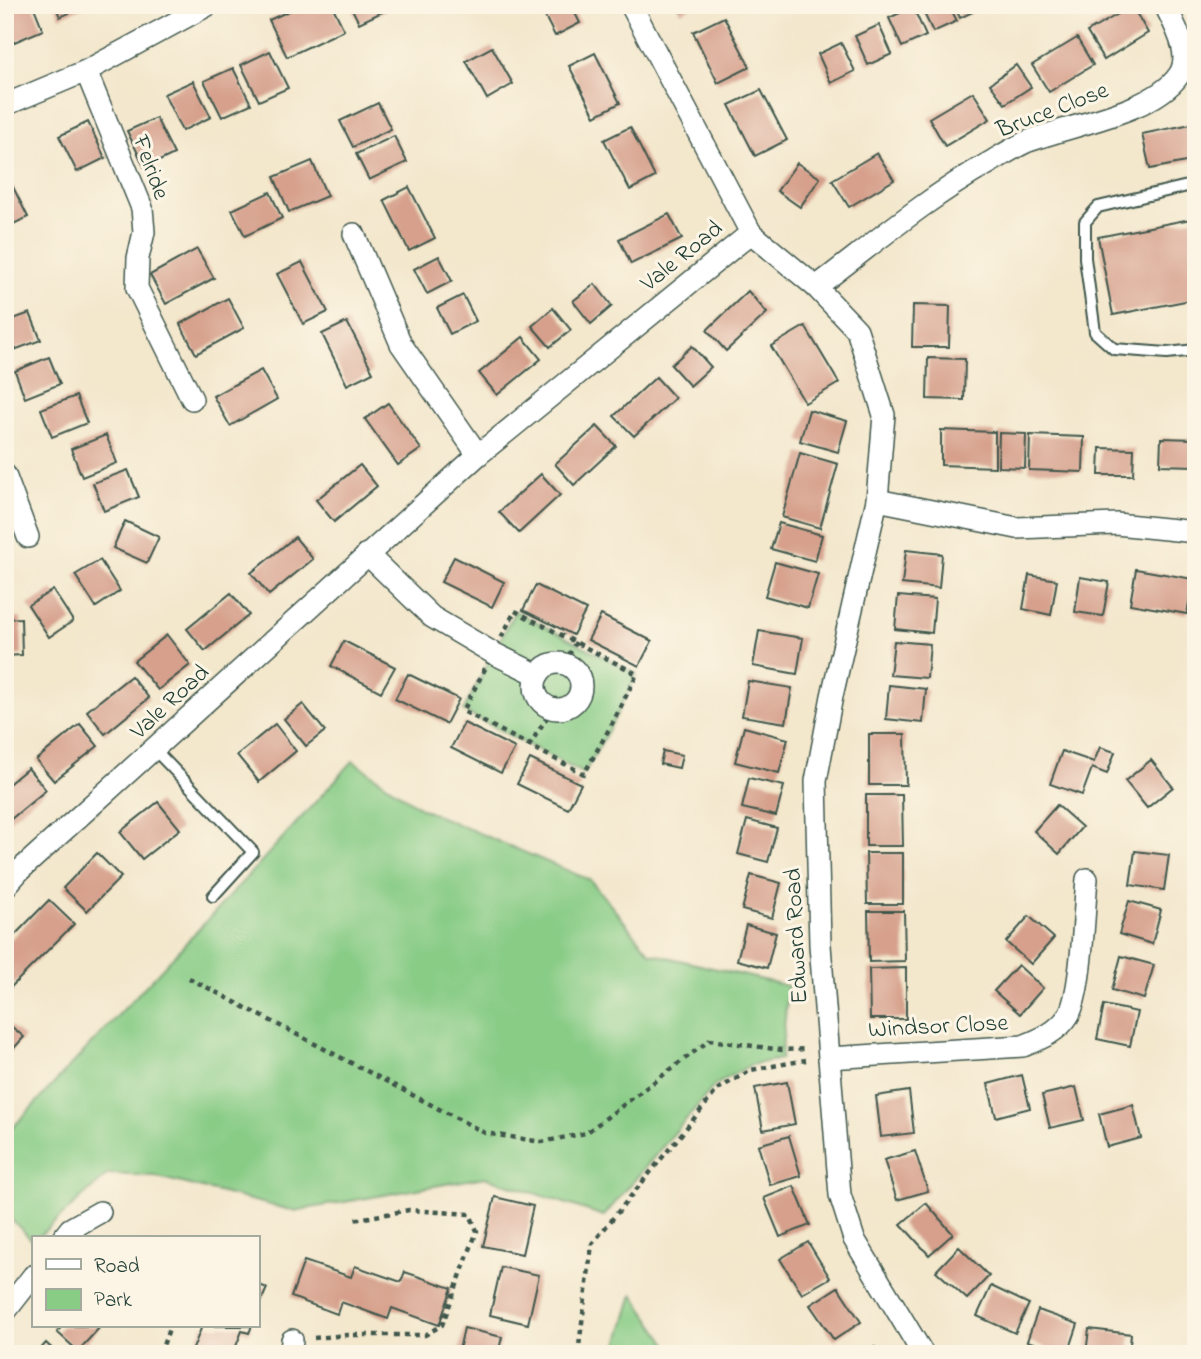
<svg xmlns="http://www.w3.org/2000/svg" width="1201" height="1359" viewBox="0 0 1201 1359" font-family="'Indie Flower',sans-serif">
<rect width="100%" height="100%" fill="#fcf5e5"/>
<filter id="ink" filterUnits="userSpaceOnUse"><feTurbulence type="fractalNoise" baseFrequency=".0143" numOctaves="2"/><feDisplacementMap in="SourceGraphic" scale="14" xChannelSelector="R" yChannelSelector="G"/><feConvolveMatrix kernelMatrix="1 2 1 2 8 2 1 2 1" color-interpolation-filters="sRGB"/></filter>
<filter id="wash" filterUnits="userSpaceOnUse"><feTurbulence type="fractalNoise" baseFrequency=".00686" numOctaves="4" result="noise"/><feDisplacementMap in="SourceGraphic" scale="28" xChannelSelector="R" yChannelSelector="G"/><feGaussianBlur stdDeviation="1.57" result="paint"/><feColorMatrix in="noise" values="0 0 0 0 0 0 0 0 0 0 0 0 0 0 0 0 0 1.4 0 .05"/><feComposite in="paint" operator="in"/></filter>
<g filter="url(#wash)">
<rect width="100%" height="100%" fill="#f3e7cc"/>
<g fill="#88cc86" stroke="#54845d" stroke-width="2">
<path d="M515,611L637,674L613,722L584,774L463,711Z"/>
<path d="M353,761L422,809L590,880L650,953L788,986L781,1059L750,1065L714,1086L604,1216L485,1177L294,1211L154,1176L108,1174L37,1238H33V1241L5,1213V1136L213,914Z"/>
<path d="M633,1294L674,1354H615Z"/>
</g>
<g id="blocks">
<g fill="#d6a08c">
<path d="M12,5H33L43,30L5,46V8Z"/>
<path d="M55,5H88L60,17Z"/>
<path d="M302,5H332L344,30L287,57L269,20Z"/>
<path d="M350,5H397L359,23Z"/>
<path d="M539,5H571L580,23L555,36Z"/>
<path d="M678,5H696L681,12Z"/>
<path d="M920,5H949L957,21L933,32Z"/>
<path d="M954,5H987L960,18Z"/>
<path d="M1132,6L1148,33L1104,60L1087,32Z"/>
<path d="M913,7L926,36L902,47L889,18Z"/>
<path d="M724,17L750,67L718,83L693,32Z"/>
<path d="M879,25L892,54L868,65L855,36Z"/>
<path d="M1077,38L1093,65L1049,92L1032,65Z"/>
<path d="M841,43L855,71L831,83L818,54Z"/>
<path d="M492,47L513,84L487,99L466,61Z"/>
<path d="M270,51L288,88L259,101L241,65Z"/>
<path d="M595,53L620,103L595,116L569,66Z"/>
<path d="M1016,65L1031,87L1005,104L990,84Z"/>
<path d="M233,68L251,104L222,117L204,81Z"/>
<path d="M193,81L211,117L182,131L164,94Z"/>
<path d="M761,90L787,140L755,156L729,105Z"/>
<path d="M973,92L990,119L945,146L929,118Z"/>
<path d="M378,103L391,129L353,147L340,121Z"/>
<path d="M156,118L174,154L145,168L127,131Z"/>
<path d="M88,122L105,158L77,172L59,136Z"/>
<path d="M1196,123V160L1150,169L1142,134Z"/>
<path d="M630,127L655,177L630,190L604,140Z"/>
<path d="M394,136L407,162L369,180L356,154Z"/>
<path d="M877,153L894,180L849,207L832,180Z"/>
<path d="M312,161L327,196L289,212L274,177Z"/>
<path d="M797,163L820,178L800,207L777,191Z"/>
<path d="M10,181L28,217L5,228V183Z"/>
<path d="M409,187L435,238L409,251L384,200Z"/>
<path d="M270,192L282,218L245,236L232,210Z"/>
<path d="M669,214L682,239L631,264L619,239Z"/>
<path d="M1196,218V299L1113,315L1098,237Z"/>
<path d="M197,249L214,278L166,304L150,275Z"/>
<path d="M439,256L452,281L427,294L414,269Z"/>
<path d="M302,262L328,312L303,324L277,274Z"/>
<path d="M595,284L612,306L591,324L573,301Z"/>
<path d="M748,291L767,313L726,351L707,330Z"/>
<path d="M463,295L476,321L450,334L437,308Z"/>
<path d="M228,298L244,328L196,354L180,324Z"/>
<path d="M913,305L950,306L949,347H912Z"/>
<path d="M553,308L571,330L550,347L532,326Z"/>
<path d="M30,313L41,340L6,353L5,322Z"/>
<path d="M347,322L373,372L347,385L322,334Z"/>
<path d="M805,326L839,383L805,403L771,346Z"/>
<path d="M523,337L541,359L497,395L479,373Z"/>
<path d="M692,346L711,367L690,386L671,365Z"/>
<path d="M49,357L60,384L25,398L15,371Z"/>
<path d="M928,358L965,359L964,400L927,399Z"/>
<path d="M261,370L277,399L230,426L213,396Z"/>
<path d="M656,377L675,398L634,436L614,416Z"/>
<path d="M76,396L87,423L52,437L41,409Z"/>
<path d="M388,403L421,449L398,465L365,419Z"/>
<path d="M809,410L847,421L838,452L800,441Z"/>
<path d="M597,426L616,446L574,485L555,464Z"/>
<path d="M941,430L995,432V467L941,465Z"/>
<path d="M999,433L1026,434L1025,468L998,467Z"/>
<path d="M106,435L117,463L82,477L71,449Z"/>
<path d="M1030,435L1084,437L1083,472L1029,470Z"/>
<path d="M1161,438L1195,439V466L1160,465Z"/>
<path d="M1100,448L1134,449L1133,475H1099Z"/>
<path d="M800,453L838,464L820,528L782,517Z"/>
<path d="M360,465L377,486L334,522L316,500Z"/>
<path d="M128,470L139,497L104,511L93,483Z"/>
<path d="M541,474L560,495L519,533L499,512Z"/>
<path d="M125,521L159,537L147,563L113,548Z"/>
<path d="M779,523L822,535L815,561L771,549Z"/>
<path d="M295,537L313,559L269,595L251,573Z"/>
<path d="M906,550L942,554L939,588L902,584Z"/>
<path d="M454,557L504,582L492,607L441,582Z"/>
<path d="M100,560L120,591L96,607L75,575Z"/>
<path d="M775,562L818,574L808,608L765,596Z"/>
<path d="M1136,569L1193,579L1187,614L1130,604Z"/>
<path d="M1029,575L1057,580L1051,615L1023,609Z"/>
<path d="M1080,577L1109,582L1103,616L1075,612Z"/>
<path d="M536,585L586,610L573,635L523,610Z"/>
<path d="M53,590L73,621L49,637L28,605Z"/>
<path d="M231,593L249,615L205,651L187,629Z"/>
<path d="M898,596L935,599L932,633L895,629Z"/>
<path d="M601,615L652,641L639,666L588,640Z"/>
<path d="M21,618L22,655L5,656V619Z"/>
<path d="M759,631L803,638L797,674L753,666Z"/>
<path d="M167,635L190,665L158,690L134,661Z"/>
<path d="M344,641L395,667L381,692L331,666Z"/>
<path d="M894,641L930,644L927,678L890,675Z"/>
<path d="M408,674L459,699L446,724L395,699Z"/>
<path d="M131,676L149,698L105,734L87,711Z"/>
<path d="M748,681L792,688L786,723L742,716Z"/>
<path d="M889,685L926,689L923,723L886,719Z"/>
<path d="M303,704L325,731L306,746L284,719Z"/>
<path d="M464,723L515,748L501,773L451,748Z"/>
<path d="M80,724L98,746L54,781L36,760Z"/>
<path d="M275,724L296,751L259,782L237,755Z"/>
<path d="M744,727L788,739L779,773L735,762Z"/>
<path d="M869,734H905L906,785H869Z"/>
<path d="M1100,747L1115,752L1107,774L1092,768L1082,795L1050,784L1062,751L1094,762Z"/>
<path d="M663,751L682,755L679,768L660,764Z"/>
<path d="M530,759L581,784L568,809L517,784Z"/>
<path d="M1151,760L1173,787L1147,808L1125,781Z"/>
<path d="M28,768L46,790L5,824V787Z"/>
<path d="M749,778L784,786L776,816L742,808Z"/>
<path d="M866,795H902L903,846H866Z"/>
<path d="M158,802L180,829L142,859L120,832Z"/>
<path d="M1057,805L1082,827L1059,854L1034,831Z"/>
<path d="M747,820L777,828L768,862L738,854Z"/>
<path d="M1135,851L1169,855L1164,890L1130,885Z"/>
<path d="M97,853L121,877L87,911L63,888Z"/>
<path d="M866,853H903V904H867Z"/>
<path d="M751,875L781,883L772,918L742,910Z"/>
<path d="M49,900L74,924L5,993V945Z"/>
<path d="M1129,901L1161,910L1152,944L1119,934Z"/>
<path d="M868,911H904L905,961L869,962Z"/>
<path d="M1029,916L1054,938L1031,964L1006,942Z"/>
<path d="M746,925L776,933L767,968L737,960Z"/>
<path d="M1121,956L1154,965L1144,999L1112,990Z"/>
<path d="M1018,965L1043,988L1020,1014L994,991Z"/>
<path d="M906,968V1019H870L869,969Z"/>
<path d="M1104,1005L1137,1012L1130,1046L1097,1039Z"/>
<path d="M5,1021L24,1037L5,1058Z"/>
<path d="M1022,1075L1030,1108L996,1117L988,1084Z"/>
<path d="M787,1082L795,1124L763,1130L755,1088Z"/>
<path d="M1076,1087L1084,1120L1050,1128L1042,1095Z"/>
<path d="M909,1091L914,1133L881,1137L876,1096Z"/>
<path d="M1133,1105L1141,1138L1107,1147L1099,1114Z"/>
<path d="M789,1136L801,1176L770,1185L758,1145Z"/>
<path d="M915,1151L928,1191L897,1200L884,1160Z"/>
<path d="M794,1186L810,1225L780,1237L764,1198Z"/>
<path d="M495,1197L533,1206L522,1254L483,1246Z"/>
<path d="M926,1203L953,1234L929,1255L901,1224Z"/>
<path d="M808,1242L830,1278L802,1294L780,1259Z"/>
<path d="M959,1247L989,1276L967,1299L936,1271Z"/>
<path d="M304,1261L351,1277L355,1266L401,1282L405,1272L452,1288L439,1325L392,1308L388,1319L341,1302L337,1314L291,1297Z"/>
<path d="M501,1267L539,1275L528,1324L490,1315Z"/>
<path d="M257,1284L267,1288L257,1311Z"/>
<path d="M991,1286L1029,1304L1015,1333L977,1316Z"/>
<path d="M838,1287L861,1322L834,1340L810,1305Z"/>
<path d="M1038,1310L1078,1324L1068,1354L1027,1341Z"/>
<path d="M62,1326H101L78,1351L57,1332Z"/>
<path d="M202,1326H252L249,1333L242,1331L233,1354H191Z"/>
<path d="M464,1328L502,1337L498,1354H458Z"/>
<path d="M1089,1329L1131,1334L1129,1354H1086Z"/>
<path d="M46,1343L58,1354H36Z"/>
<path d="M875,1347L876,1354H843V1351Z"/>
</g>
</g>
</g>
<g filter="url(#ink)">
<use href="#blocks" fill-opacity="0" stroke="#3f564b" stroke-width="2"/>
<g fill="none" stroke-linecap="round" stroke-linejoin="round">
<g stroke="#3f564b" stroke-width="14">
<g id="lane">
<path d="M1196,184L1098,207L1085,222V258L1095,332L1114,349L1167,353L1196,350"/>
<path d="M155,750L253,852L213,896"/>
</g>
</g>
<g stroke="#3f564b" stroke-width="24">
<g id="street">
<path d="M86,71L142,208L144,232L138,258L137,288L192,399"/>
<path d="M5,105L86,71L208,5"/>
<path d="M751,233L816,287L857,330L884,415L877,500L832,696L816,781L820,945L840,1195L854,1239L923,1354"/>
<path d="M354,234L401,344L478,455"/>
<path d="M816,287C873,244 927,198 989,163C1001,156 1013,148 1026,142C1068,125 1153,113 1179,75C1193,55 1174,24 1165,5"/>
<path d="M5,475L28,537"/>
<path d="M877,500L1017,528L1116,524L1196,532"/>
<path d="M367,554L432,617L493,653L538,675"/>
<circle cx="558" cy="686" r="23"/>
<path d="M5,887L19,871L478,455L751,233L631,5"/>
<path d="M829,1058L1023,1046C1040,1039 1058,1032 1068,1016C1082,995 1084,908 1087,879"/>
<path d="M63,1238L70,1229L100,1212"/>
<path d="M5,1312L33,1276"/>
<path d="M291,1354L292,1340"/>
</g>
</g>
<g stroke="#3f564b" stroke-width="4.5" stroke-dasharray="5 5" stroke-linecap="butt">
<path d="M515,611L637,674L613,722L584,774L463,711Z"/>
<path d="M564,664L576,642"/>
<path d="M529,746L552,709"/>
<path d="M189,978L485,1133L542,1142L586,1133L710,1040L782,1050L807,1049"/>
<path d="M314,1338L348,1335H425L442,1325L477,1231L470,1214L409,1210L353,1220"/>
<path d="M160,1354L170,1326"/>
<path d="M578,1354L592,1244L718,1089L751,1070L806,1060"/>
</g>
<use href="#lane" stroke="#fff" stroke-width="10"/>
<use href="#street" stroke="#fff" stroke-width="21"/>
</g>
</g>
<g text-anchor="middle" stroke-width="6" stroke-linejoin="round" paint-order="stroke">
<g font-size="24" fill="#1f3d34" stroke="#fcf5e5">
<text transform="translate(1052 109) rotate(-21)" y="8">Bruce Close</text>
<text transform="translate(152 167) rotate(70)" y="8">Felride</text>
<text transform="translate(681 255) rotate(-39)" y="8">Vale Road</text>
<text transform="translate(169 701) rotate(-43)" y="8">Vale Road</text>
<text transform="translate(795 936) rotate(-93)" y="8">Edward Road</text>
<text transform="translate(938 1025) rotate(-3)" y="8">Windsor Close</text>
</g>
</g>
<rect width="1201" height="1359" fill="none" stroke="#fcf5e5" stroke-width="28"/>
<rect x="32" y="1236" width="228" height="91" fill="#fcf5e5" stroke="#a4ab9e" stroke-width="2"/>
<rect x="46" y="1259" width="35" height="10" fill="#ffffff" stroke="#a4ab9e" stroke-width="2"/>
<text x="94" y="1272" font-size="21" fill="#1f3d34">Road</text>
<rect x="46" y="1289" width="35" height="21" fill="#88cc86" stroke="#a4ab9e" stroke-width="2"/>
<text x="94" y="1306" font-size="21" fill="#1f3d34">Park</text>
</svg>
